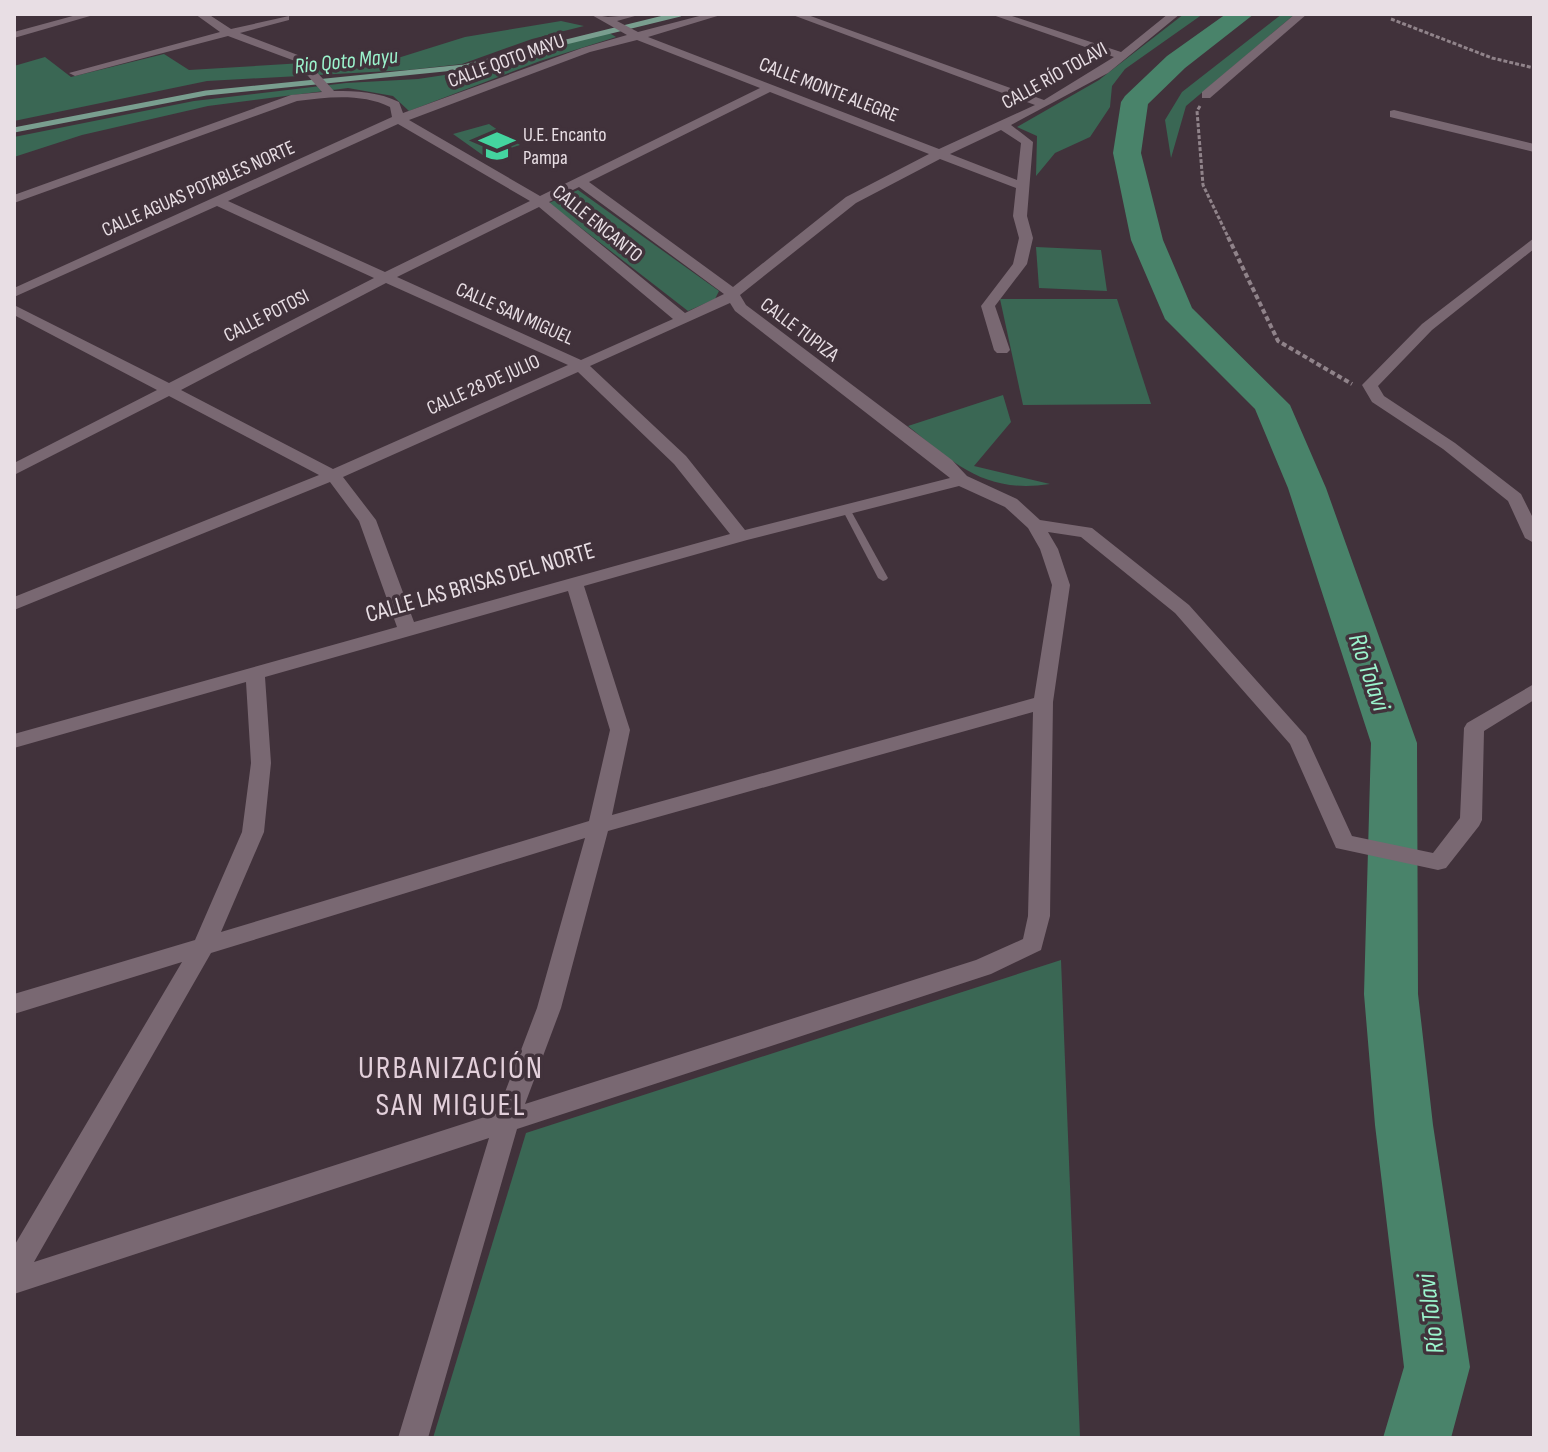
<svg xmlns="http://www.w3.org/2000/svg" width="1548" height="1452" viewBox="0 0 1548 1452" font-family="'Sofia Sans Condensed',sans-serif">
<rect width="100%" height="100%" fill="#41323b"/>
<g fill="#3a6754">
<path d="M1184,14H1203L1125,69L1112,86L1110,107L1090,137L1055,153L1036,176L1037,136L1017,127L1099,80Z"/>
<path d="M1282,14H1295L1186,106L1171,158L1165,120L1182,92Z"/>
<path d="M561,21L584,26L532,39L462,64L408,70L207,81L14,121V66L45,57L71,77L164,54L189,70L401,57L465,37Z"/>
<path d="M606,31L616,37L540,61L409,111L393,96L348,88L208,106L82,135L14,157V137L194,101L346,83L418,79L491,68Z"/>
<path d="M489,124L520,145L484,156L453,134Z"/>
<path d="M578,190L719,291L715,299L688,311L549,203Z"/>
<path d="M1036,247L1101,250L1107,291L1039,288Z"/>
<path d="M1000,299H1117L1151,404L1023,405Z"/>
<path d="M1003,395L1011,422L974,466L1050,484C985,494 955,464 908,426Z"/>
<path d="M1061,960L1080,1438H433L526,1133Z"/>
</g>
<g fill="none" stroke-linecap="round" stroke-linejoin="round">
<path stroke="#799e8f" stroke-width="5" d="M14,130L206,93L464,67L680,14"/>
<path fill="#49836a" fill-rule="evenodd" d="M1226,14H1254L1185,68L1148,104L1141,153L1163,240L1192,308L1290,405L1326,488L1417,743L1418,994L1433,1125L1470,1367L1451,1438H1383L1404,1367L1375,1125L1364,994L1371,743L1288,488L1255,409L1165,319L1131,240L1113,153L1121,102L1125,96L1167,56Z"/>
<g stroke="#90838a" stroke-width="3" stroke-dasharray="4 2" stroke-linecap="butt">
<path d="M1391,19L1492,58L1534,68"/>
<path d="M1200,106L1197,111L1203,185L1229,239"/>
</g>
<path stroke="#90838a" stroke-width="4" stroke-dasharray="5 3" stroke-linecap="butt" d="M1228,237L1278,341L1352,384"/>
<path fill="#796872" fill-rule="evenodd" d="M846,506L850,509L888,578L886,580L883,581L878,578L842,509Z"/>
<g fill="#796872" fill-rule="evenodd">
<path d="M80,14H97L14,38V32Z"/>
<path d="M195,14H208L231,29L289,16V20L240,33L303,57L334,91C357,91 379,92 399,102L403,113L582,48L627,35L590,14L608,17L642,14L617,21L638,32L707,14H724L648,37L939,149L1035,105L790,14H805L1044,100L1114,57L990,14H1006L1121,52L1168,14H1180L1108,73L1011,125L1033,142L1027,216L1033,238L1027,264L995,306L1010,350L1007,353H997L994,350L981,306L1013,264L1019,238L1013,216L1016,188L940,159L856,203L740,295L746,305L952,460L967,476L1017,499L1040,520L1092,528L1189,605L1306,736L1352,836L1433,853L1460,818L1464,728L1467,723L1534,684V700L1484,731L1482,820L1479,826L1446,868L1438,870L1336,848L1290,744L1175,613L1081,537L1048,532L1058,549L1070,585L1053,702L1050,916L1041,950L991,974L517,1129L428,1438H398L489,1138L14,1294V1246L182,962L14,1014V994L195,940L242,832L251,763L246,682L14,748V734L397,627L359,521L330,482L14,610V597L319,475L169,396L14,475V463L157,390L14,315V305L169,383L374,278L217,206L14,297V288L392,117L390,107C362,93 327,97 297,101L14,203V195L291,95L322,92L295,61L228,36L75,76L69,73L220,32ZM637,40L760,88L540,196L409,120L590,52ZM770,92L929,154L846,197L733,287L589,182ZM398,124L530,201L385,272L228,201ZM1001,130L1021,143L1017,180L950,154ZM579,187L724,294L685,313L549,202ZM539,207L673,319L581,360L397,277ZM386,283L568,365L333,469L181,390ZM730,303L735,311L950,478L745,530L686,456L590,366ZM578,372L674,464L730,534L414,622L376,520L343,477ZM959,486L1005,507L1028,528L1040,549L1052,585L1034,698L612,815L630,730L584,586L747,540ZM568,591L610,730L589,821L221,932L264,832L271,763L265,677ZM1033,712L1028,916L1023,939L976,960L525,1104L561,1008L608,831ZM585,838L537,1008L497,1113L34,1262L211,953Z"/>
<path d="M1295,14H1307L1210,98H1202V92Z"/>
<path d="M1394,110L1534,144V152L1390,117V111Z"/>
<path d="M1534,238V249L1432,330L1378,386L1384,396L1455,443L1521,494L1534,520V543L1525,538L1508,501L1443,449L1372,402L1362,385L1422,324Z"/>
</g>
</g>
<defs>
<g id="school-bare" transform="scale(2.76)"><path d="M0-5L7-2L0 1L-7-2ZM-4 1L0 2.5L4 1V4Q0 6-4 4Z" fill="#44d49f" stroke="#41323b" stroke-width="2.5" paint-order="stroke"/></g>
</defs>
<g fill-rule="evenodd">
<use href="#school-bare" x="497" y="146"/>
</g>
<g text-anchor="middle" stroke-width="7" stroke-linejoin="round" paint-order="stroke">
<g font-size="20" fill="#e8dee4" stroke="#41323b">
<text transform="translate(506 60) rotate(-20)" y="7">CALLE QOTO MAYU</text>
<text transform="translate(1054 75) rotate(-29)" y="7">CALLE RÍO TOLAVI</text>
<text transform="translate(829 89) rotate(21)" y="7">CALLE MONTE ALEGRE</text>
<text transform="translate(198 188) rotate(-24)" y="7">CALLE AGUAS POTABLES NORTE</text>
<text transform="translate(598 223) rotate(39)" y="7">CALLE ENCANTO</text>
<text transform="translate(515 313) rotate(24)" y="7">CALLE SAN MIGUEL</text>
<text transform="translate(266 315) rotate(-27)" y="7">CALLE POTOSI</text>
<text transform="translate(800 329) rotate(37)" y="7">CALLE TUPIZA</text>
<text transform="translate(483 384) rotate(-24)" y="7">CALLE 28 DE JULIO</text>
</g>
<g font-size="20" fill="#e8dee4" stroke="#41323b" text-anchor="start">
<text x="523" y="141">U.E. Encanto<tspan x="523" dy="23">Pampa</tspan></text>
</g>
<g font-size="22" font-style="italic" fill="#9bf4cd" stroke="#41323b">
<text transform="translate(346 60) rotate(-6)" y="8">Rio Qoto Mayu</text>
</g>
<g font-size="24" fill="#e8dee4" stroke="#41323b">
<text transform="translate(480 582) rotate(-16)" y="8">CALLE LAS BRISAS DEL NORTE</text>
</g>
<g font-size="26" font-style="italic" fill="#9bf4cd" stroke="#41323b">
<text transform="translate(1370 672) rotate(71)" y="9">Río Tolavi</text>
<text transform="translate(1430 1314) rotate(-97)" y="9">Río Tolavi</text>
</g>
<g font-size="32" letter-spacing="2" fill="#e3d0db" stroke="#41323b">
<text x="451" y="1078">URBANIZACIÓN<tspan x="451" dy="37">SAN MIGUEL</tspan></text>
</g>
</g>
<rect width="1548" height="1452" fill="none" stroke="#e8dee4" stroke-width="32"/>
</svg>
